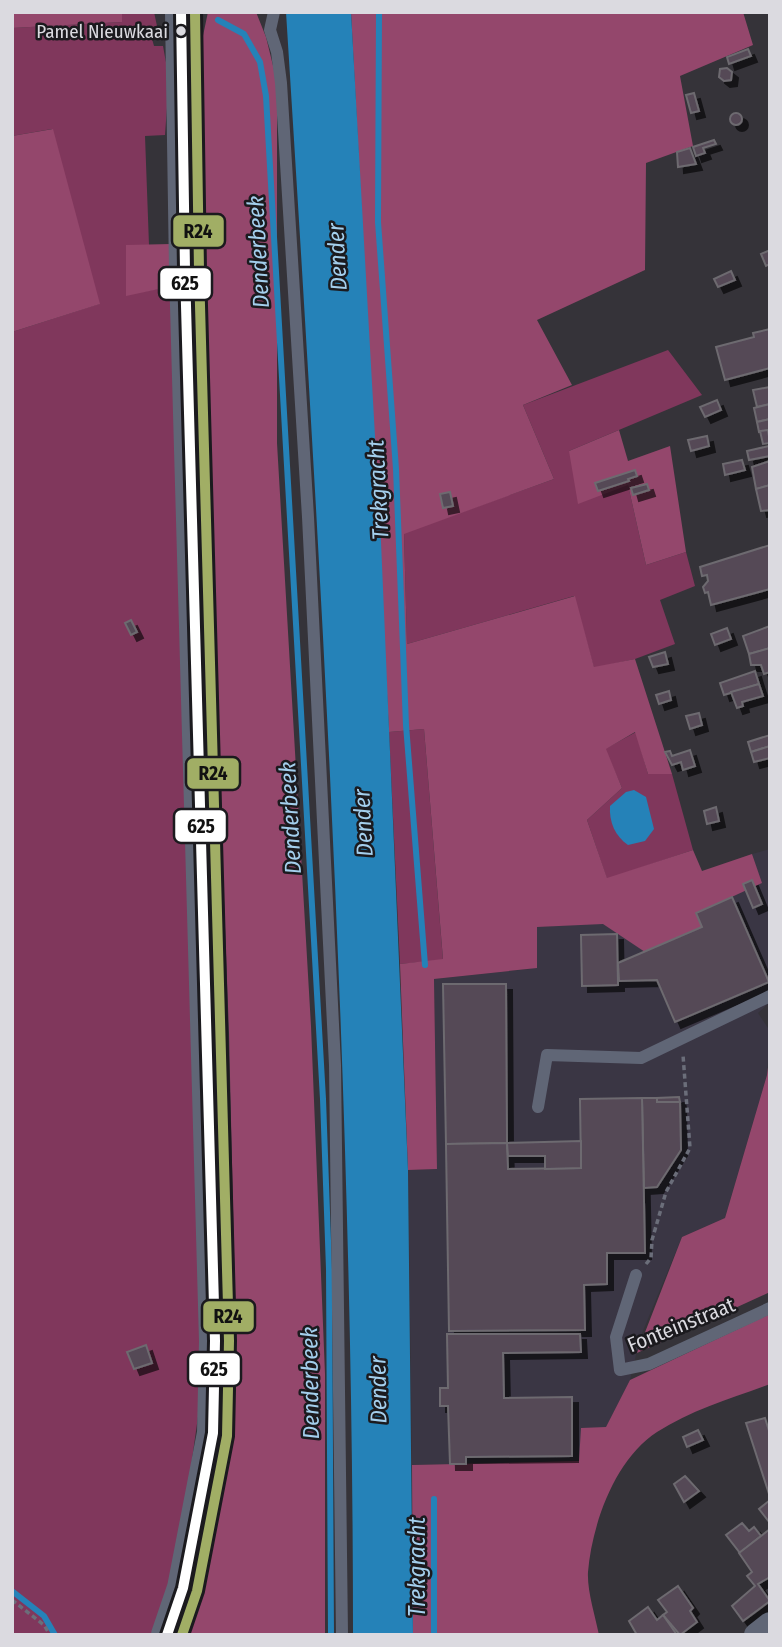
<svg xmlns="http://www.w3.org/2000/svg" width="782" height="1647" viewBox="0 0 782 1647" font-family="'Fira Sans Condensed',sans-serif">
<defs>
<filter id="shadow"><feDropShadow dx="6" dy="6" stdDeviation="0" flood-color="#0009"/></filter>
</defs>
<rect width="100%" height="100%" fill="#353339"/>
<path fill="#3a3644" d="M770,849V1002L758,1013L770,1031L767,1075L725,1218L682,1237L640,1338L630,1380L606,1428L579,1461L412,1465L408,1170L437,1169L434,979L530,969L536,927L603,923L696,913L761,883L752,854Z"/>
<g fill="#80375c">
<path d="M122,12H154L157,26L149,28L154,46H163L169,79L165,135L145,136L149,245H126V295L173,286L204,1374L178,1559L156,1635H12V332L99,304L52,129L12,136V28L122,22Z"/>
<path d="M668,350L702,395L569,451L628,485L646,565L686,552L695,586L660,600L675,644L635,659L594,668L574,596L407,644L404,533L554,479L523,405Z"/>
<path d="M424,729L443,960L400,964L389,732Z"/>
<path d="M636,732L648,774H672L693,850L607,879L587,820L622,788L605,749Z"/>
</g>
<g fill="#94476c">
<path d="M12,12H122V22L12,28Z"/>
<path d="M208,12H256L266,37L277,82V443L311,1026L325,1374V1635H181L213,1525L236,1339L229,1033L199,238L200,50Z"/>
<path d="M351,12H743L753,45L680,76L693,146L646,163L645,270L537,320L572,385L523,405L554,479L404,534L407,644L575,596L594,667L635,659L672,774H648L635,732L606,749L622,788L587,820L607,878L693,850L702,871L752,854L762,883L697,913L702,927L645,952L603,924L537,927V968L434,979L437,1169L408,1170L400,964L443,959L424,729L389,732Z"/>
<path d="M53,129L100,304L12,332V136Z"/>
<path d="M171,244L173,286L126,296V245Z"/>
<path d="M619,430L628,461L670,446L686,552L646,565L628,485L578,504L569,451Z"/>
<path d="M770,1052V1292L637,1353L682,1237L725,1218L767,1075Z"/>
<path d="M770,1314V1384C732,1398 691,1410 657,1432C615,1459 592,1524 588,1572C587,1591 595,1615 599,1635H413L412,1465L579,1461L581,1428L606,1427L630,1380Z"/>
</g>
<g fill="#2582b8">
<path d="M286,12H351L381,542L408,1170L413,1635H353C353,1093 320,553 286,12Z"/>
<path d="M634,790L646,797L654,829L645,841L628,845C615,836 609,822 610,806L626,792Z"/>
</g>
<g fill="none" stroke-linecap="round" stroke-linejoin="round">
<g stroke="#2582b8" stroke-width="6">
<path d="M379,12L378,222L396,469L406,725L425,965"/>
<path d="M218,20L244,34L260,62L266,96L323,1099L329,1269L331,1635"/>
<path d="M12,1591L44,1616L55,1635"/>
<path d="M434,1635V1499"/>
</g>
</g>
<g fill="#544857" stroke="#6d6a6f" stroke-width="2" filter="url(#shadow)">
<path d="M748,49L751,56L729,64L727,57Z"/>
<path d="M727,68L732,72L731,80L724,81L719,77L720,69Z"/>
<path d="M694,93L699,111L691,113L686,95Z"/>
<circle cx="736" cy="119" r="6"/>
<path d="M714,140L716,144L703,148L705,153L696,156L693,147Z"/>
<path d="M690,148L696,164L678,167L677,152Z"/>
<path d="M770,250V264L766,266L761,254Z"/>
<path d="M731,271L735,280L718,287L714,279Z"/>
<path d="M770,329V368L725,380L716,347L754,337L753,333Z"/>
<path d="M770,387V404L757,407L753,390Z"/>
<path d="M717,400L721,410L705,417L700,407Z"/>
<path d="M770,404V419L757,422L754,408Z"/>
<path d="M770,419V435L768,430L759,432L757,422Z"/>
<path d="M768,430L770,443L763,444L760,431Z"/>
<path d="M707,436L709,446L691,451L688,440Z"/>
<path d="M769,446L770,456L749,460L747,451Z"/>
<path d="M742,460L745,470L725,475L723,464Z"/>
<path d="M770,461V485L756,489L752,467Z"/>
<path d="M635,470L637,476L628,479L629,481L598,491L595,483Z"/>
<path d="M647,484L649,490L633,495L631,488Z"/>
<path d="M770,485V510L761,511L756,489Z"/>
<path d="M450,492L453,506L443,508L440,494Z"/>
<path d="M770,545V589L711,605L708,592L705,593L703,587L708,581L707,575L702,576L700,567Z"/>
<path d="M131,620L137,632L131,635L125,623Z"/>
<path d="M770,626V648L749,654L743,636Z"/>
<path d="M727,628L731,639L715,645L711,634Z"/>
<path d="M770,648V672L764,674L761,665H751L749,654Z"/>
<path d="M665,652L668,664L653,667L649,657Z"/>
<path d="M755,671L759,684L724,695L720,683Z"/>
<path d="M759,684L763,696L742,702L743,706L737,708L731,692Z"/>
<path d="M669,691L671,700L659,704L656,695Z"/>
<path d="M699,713L702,725L690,729L686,716Z"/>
<path d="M770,735V746L751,752L748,742Z"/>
<path d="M770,746V758L754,762L751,752Z"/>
<path d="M690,750L695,766L683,770L681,762L672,765L665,752L670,751L672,756Z"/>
<path d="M716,807L719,821L707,824L704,811Z"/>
<path d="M752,880L762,904L753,908L743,884Z"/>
<path d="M732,897L769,982L675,1022L657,980L619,981L618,963L702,927L696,913Z"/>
<path d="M617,934L618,985L582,986L581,935Z"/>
<path d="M443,984H506L507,1143L446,1144Z"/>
<path d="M679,1097L680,1102H657V1098Z"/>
<path d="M642,1098H657V1102H680L681,1150L657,1187L644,1188Z"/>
<path d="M642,1098L645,1253H607V1284L584,1285L585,1330L449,1331L446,1144L507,1143L508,1169L581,1168L580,1099Z"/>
<path d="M581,1141V1168L545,1169V1156H508L507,1143Z"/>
<path d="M447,1334H580L581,1352L503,1353L504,1398L572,1397V1456L466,1457V1464H450L448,1406H440V1388H448Z"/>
<path d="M146,1345L152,1363L134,1369L127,1352Z"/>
<path d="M765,1418L770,1434V1497L746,1423Z"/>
<path d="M698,1430L703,1440L687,1447L683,1437Z"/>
<path d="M685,1476L699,1491L684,1502L674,1484Z"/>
<path d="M770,1500V1523L759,1509Z"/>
<path d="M742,1523L749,1531L754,1527L761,1536L740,1553L726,1535Z"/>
<path d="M770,1529V1577L758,1584L770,1601L743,1621L732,1606L755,1586L747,1576L752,1572L739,1553Z"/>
<path d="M678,1586L693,1608L690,1611L697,1622L680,1635L663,1615L667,1612L658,1600Z"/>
<path d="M648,1607L657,1620L663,1615L677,1635H637L629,1621Z"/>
</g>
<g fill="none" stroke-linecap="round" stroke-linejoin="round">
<g stroke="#6b6e7a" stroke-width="3.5" stroke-dasharray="5 3.5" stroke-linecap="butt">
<path d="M646,1264L651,1258L652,1240L666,1192L690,1148L683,1055"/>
<path d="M12,1600L44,1625L50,1635"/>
</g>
<g stroke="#606676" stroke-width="12">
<path d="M274,12L270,30L277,52L281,83L308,517L335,1065L342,1635"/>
<path d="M538,1107L547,1055L641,1058L770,996"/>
<path d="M636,1275L616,1337L620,1370L649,1364L770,1308"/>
</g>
<path stroke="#606676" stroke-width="24" d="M756,1635L770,1624"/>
<path stroke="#606676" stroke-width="32" d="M167,1635L183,1588L213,1433L215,1341L185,270L181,12"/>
<g stroke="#1b1a1e" stroke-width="16">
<path id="bus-1" d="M167,1635L183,1588L213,1433L215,1341L185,270L181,12"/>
</g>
<g stroke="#1b1a1e" stroke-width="16">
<path id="bus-2" d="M182,1635L197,1591L227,1436L229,1341L199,270L195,12"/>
</g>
<use href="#bus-1" stroke="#fff" stroke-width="10"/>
<use href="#bus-2" stroke="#a1ae65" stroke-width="10"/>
</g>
<circle fill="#dbdae0" stroke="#1b1a1e" stroke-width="2.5" cx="181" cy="31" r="6"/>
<g text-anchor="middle" stroke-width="5" stroke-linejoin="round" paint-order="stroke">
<g font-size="19" fill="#dbdae0" stroke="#1b1a1e" text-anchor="end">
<text x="168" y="38">Pamel Nieuwkaai</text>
</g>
<g font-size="21" fill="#dbdae0" stroke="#1b1a1e">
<text transform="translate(681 1325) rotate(-22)" y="7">Fonteinstraat</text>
</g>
<g font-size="23" font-style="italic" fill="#a4cfed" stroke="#1b1a1e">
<text transform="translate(258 252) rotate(-93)" y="8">Denderbeek</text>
<text transform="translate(337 257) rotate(-93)" y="8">Dender</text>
<text transform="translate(378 490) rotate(-93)" y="8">Trekgracht</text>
<text transform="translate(290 818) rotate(-93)" y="8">Denderbeek</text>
<text transform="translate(363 823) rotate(-93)" y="8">Dender</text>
<text transform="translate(310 1383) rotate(-91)" y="8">Denderbeek</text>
<text transform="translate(378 1390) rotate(-91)" y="8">Dender</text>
<text transform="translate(417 1567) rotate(-90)" y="8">Trekgracht</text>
</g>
</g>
<g stroke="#1b1a1e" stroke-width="2.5">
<rect x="172" y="214" width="53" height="34" rx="7" fill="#a1ae65"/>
<rect x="159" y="267" width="53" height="33" rx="7" fill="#fff"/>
<rect x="186" y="757" width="54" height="33" rx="7" fill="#a1ae65"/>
<rect x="174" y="809" width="53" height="34" rx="7" fill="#fff"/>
<rect x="202" y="1300" width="53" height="33" rx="7" fill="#a1ae65"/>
<rect x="188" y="1352" width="53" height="34" rx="7" fill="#fff"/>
</g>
<g font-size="19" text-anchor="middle" font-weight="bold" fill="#111">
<text x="198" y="238">R24</text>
<text x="185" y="290">625</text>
<text x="213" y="780">R24</text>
<text x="201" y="833">625</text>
<text x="228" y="1323">R24</text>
<text x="214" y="1376">625</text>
</g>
<rect width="782" height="1647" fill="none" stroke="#dbdae0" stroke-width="28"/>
</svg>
